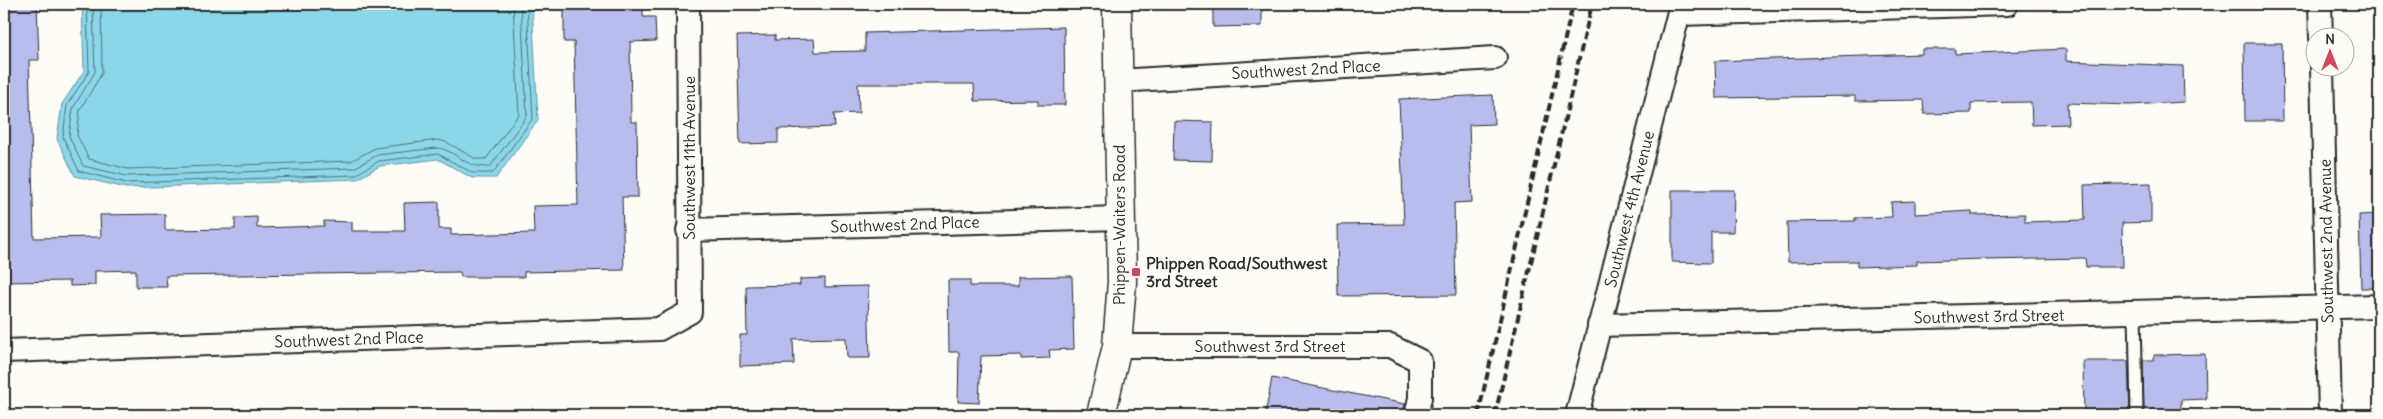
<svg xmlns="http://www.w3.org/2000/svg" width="2383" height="419" viewBox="0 0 2383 419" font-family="Delius,sans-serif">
<rect width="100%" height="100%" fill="#fdfcf7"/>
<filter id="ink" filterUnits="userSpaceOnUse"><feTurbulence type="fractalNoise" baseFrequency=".02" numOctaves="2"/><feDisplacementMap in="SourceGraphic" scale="10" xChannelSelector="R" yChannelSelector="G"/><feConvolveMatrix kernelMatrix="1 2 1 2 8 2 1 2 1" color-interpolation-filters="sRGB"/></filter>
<g filter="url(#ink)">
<path fill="#8bd7ea" stroke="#65929e" d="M82,4H532L538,120L496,178H472L438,159L380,166L357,179L126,188L75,176L57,139L62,104L84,71Z"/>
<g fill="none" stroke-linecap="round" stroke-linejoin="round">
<g stroke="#517077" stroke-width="1">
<path d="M87,4L89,72L67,105L63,137L79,171L126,183L355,175L379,161L438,154L473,173H493L533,118L527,4"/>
<path d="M93,4L95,72L73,108L69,136L83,166L127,176L354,168L377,155L437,148C457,150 463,168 490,167L527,116L521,4"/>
<path d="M101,4L102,73L80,110L77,135L89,159L128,169L351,161L375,148L438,140L446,142L476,159H486L519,114L513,4"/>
</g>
</g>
<g fill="#b9bdee" stroke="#2b2b2b">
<path d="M4,4H37L39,60H29L34,238L101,237L100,215L165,214V230L235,229V218L257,217V228L324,226V221L352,222V231H405L404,203L439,202V229H451V235L534,233L533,206L578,205L574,42H564V4H643V17H655L656,41L630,42L631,122H637L638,197H622L624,270L524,272V277H461L460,272L166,276L167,287H136V270L95,271V285L70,286V281L4,282Z"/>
<path d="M1213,4H1262V26L1213,27Z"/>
<path d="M1064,27L1065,105H1038V100L975,101L974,84H858L859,113L834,114L835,127L778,129V143L740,144L737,36L775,35V40L814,39L815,52L865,51V33Z"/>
<path d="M2244,43H2282L2283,121H2245Z"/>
<path d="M1922,49H1955V54L2066,49V61L2183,66L2184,102L2130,105L2067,103L2068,124L2032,125L2031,102L1971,103V113L1924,114L1923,100L1855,101V96L1716,98L1715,61L1922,54Z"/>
<path d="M1493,95L1494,124L1469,125L1472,202L1454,203L1456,295L1338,296L1337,225L1404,224L1399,99Z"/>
<path d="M1174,121L1213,122L1212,161L1173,160Z"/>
<path d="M2151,183V222L2122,223L2123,267H2086L2085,258L1986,260V259L1917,261V265L1857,267V261L1788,262L1787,222L1855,221V218L1892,217L1891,202L1915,201V214L1972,211V215L2025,214V222L2085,220L2084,185Z"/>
<path d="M1672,190H1734L1733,232H1711V263L1672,262Z"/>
<path d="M2379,214V288H2361L2359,215Z"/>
<path d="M1072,276L1074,349L1049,350L1050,358L1021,359V355L981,356L979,403L958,402L959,352H949L948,280H970V286H1018V277Z"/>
<path d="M825,278V287L868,286L870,358H847L846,338L793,339L794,364L740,366V335H747L746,286L800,285V279Z"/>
<path d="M2205,354L2206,399L2181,400V415H2144L2143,360H2154V355Z"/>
<path d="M2083,361H2128L2130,415H2084Z"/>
<path d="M1272,378L1405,404L1403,415H1265Z"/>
</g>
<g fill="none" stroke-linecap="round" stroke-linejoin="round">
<g stroke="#2b2b2b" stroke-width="15">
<path id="lane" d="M2135,312L2137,415"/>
</g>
<g stroke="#2b2b2b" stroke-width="26">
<g id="street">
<path d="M2320,4L2321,38"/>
<path d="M1679,14L2007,4"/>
<path d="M2322,68L2330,415"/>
<path d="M1118,81L1495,58"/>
<path d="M688,230L1121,218"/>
<path d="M1599,325L2379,306"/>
<path d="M1117,346H1390L1420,361V398L1416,415"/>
<path d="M4,351L659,329L690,312L688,4"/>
<path d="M1577,415L1681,4"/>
</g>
</g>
<g stroke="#2b2b2b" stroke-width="31">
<path id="secondary" d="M1101,415L1117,346L1122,282L1117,4"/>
</g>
<use href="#lane" stroke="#fdfcf7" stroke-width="11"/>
<use href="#street" stroke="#fdfcf7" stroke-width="22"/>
<use href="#secondary" stroke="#fdfcf7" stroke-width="28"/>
<g stroke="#2b2b2b" stroke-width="4" stroke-dasharray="8 4" stroke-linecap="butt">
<path d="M1478,415L1573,4"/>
<path d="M1495,415L1592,4"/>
</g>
</g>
</g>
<rect fill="#d1495b" stroke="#fdfcf7" stroke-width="2" x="1131" y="267" width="10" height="10" rx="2.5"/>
<g text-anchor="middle" stroke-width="4.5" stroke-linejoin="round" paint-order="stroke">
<g font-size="16" fill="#2b2b2b" stroke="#fdfcf7">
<text transform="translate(1306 69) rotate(-3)" y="6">Southwest 2nd Place</text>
<text transform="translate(689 158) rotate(-90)" y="6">Southwest 11th Avenue</text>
<text transform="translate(1629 209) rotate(-76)" y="6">Southwest 4th Avenue</text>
<text transform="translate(905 224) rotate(-2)" y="6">Southwest 2nd Place</text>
<text transform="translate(1119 225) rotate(-90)" y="6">Phippen-Waiters Road</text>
<text transform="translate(2326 241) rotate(-91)" y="6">Southwest 2nd Avenue</text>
<text transform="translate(1989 316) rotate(-1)" y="6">Southwest 3rd Street</text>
<text transform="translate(349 339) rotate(-2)" y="6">Southwest 2nd Place</text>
<text x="1270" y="352">Southwest 3rd Street</text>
</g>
<g font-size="16" font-weight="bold" fill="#2b2b2b" stroke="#fdfcf7" text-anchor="start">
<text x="1146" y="269">Phippen Road/Southwest<tspan x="1146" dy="18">3rd Street</tspan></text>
</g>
</g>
<rect width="2383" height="419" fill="none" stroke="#fdfcf7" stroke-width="20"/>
<rect x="10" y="10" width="2363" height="399" fill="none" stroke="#2b2b2b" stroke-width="2" filter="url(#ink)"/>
<g transform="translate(2330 52)"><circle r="24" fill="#fdfcf7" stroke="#a9a8a5"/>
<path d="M0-4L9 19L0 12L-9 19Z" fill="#d1495b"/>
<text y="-8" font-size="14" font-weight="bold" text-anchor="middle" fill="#2b2b2b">N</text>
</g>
</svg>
